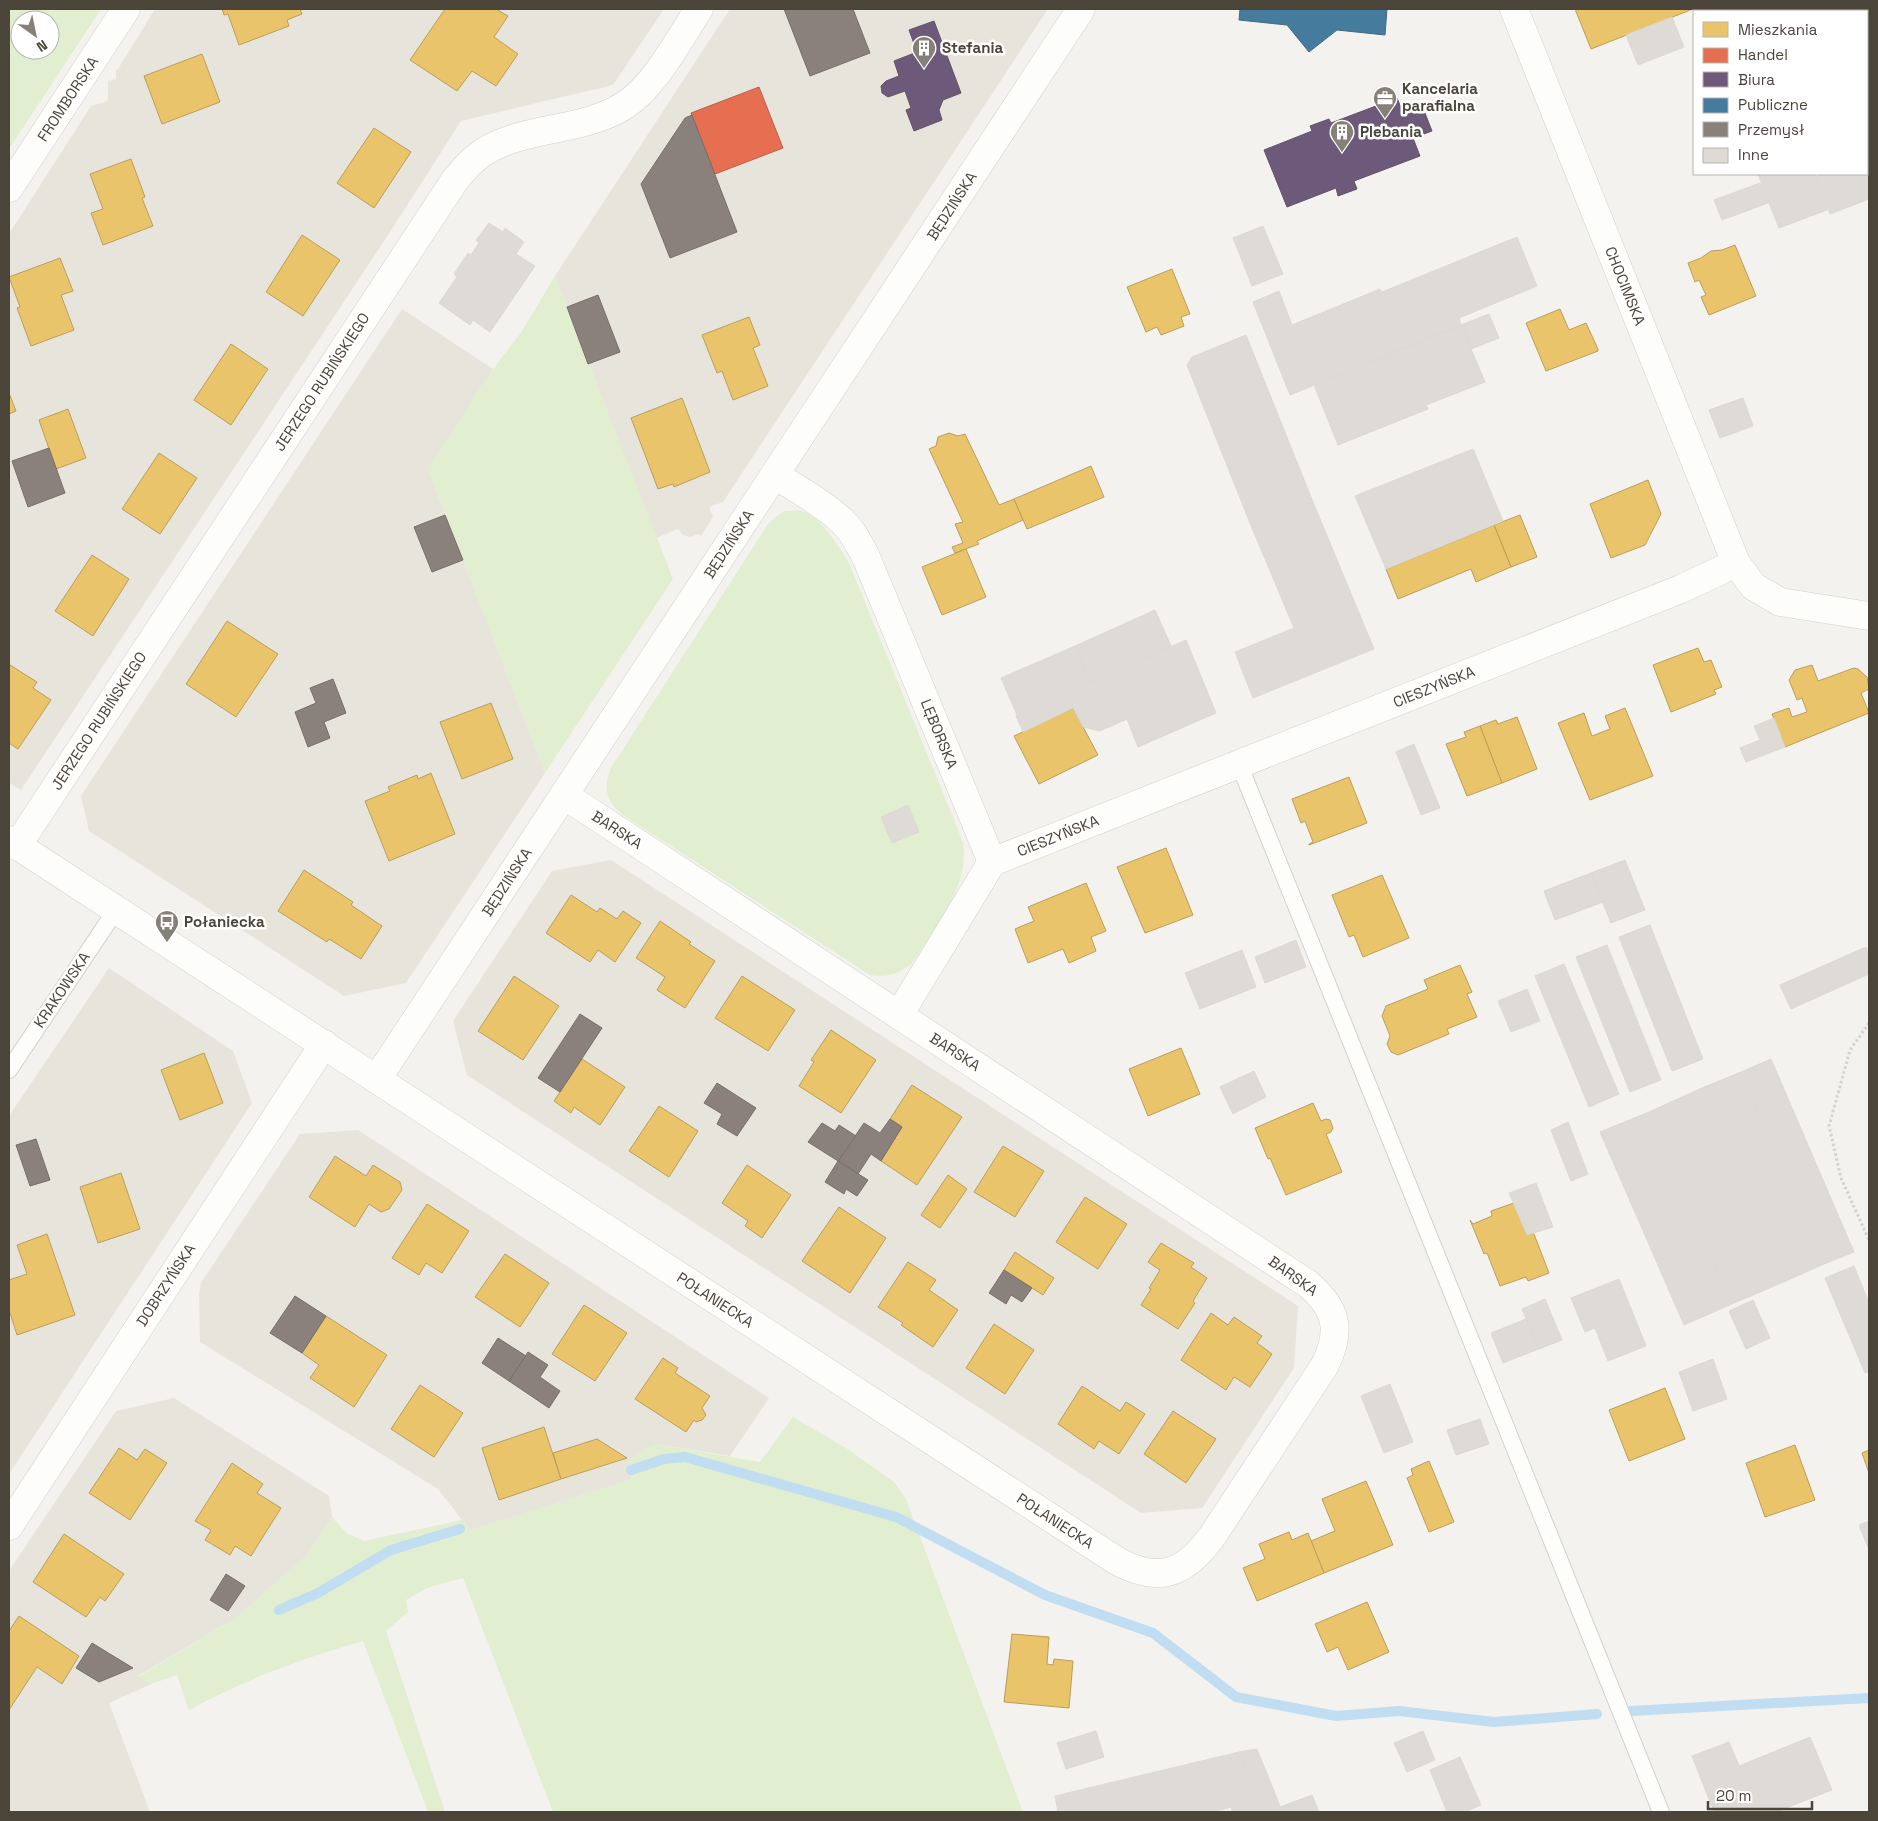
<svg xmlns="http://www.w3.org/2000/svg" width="1878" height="1821" viewBox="0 0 1878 1821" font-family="'Space Grotesk',sans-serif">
<rect width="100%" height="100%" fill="#f4f2ee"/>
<g fill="#e7e4dc">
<path d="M155,9H664L613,85L461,121L392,229L21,790L9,783V234L91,106L108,101V81L116,79V70L118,69Z"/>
<path d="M730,9H1048L723,502L709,507L713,517L701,536L697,534L691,537L683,535L678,529L656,538L555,276Z"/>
<path d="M402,309L493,369L428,469L545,773L406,983L344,996L89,831L81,796Z"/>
<path d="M611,860L1298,1306L1294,1368L1202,1508L1141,1513L467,1075L453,1021L552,871Z"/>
<path d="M109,968L233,1051L252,1103L9,1474V1116Z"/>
<path d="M358,1130L769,1398L730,1456L655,1444L630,1480L470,1530L438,1489L200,1342L199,1294L201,1283L300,1134Z"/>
<path d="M174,1398L329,1496L332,1517L306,1556L236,1618L138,1676L151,1684L109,1703L150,1812H9V1571L116,1411Z"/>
</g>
<g fill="#e1eecf" fill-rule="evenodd">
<path d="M9,9H101L9,149ZM20,20H50V50H20Z"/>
<path d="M555,276L673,579L545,773L428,469L493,369L520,334Z"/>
<path d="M785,511C790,511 796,510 801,511C820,515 839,547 849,563L959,832C961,838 964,845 964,851C965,893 933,930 912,963C899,974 887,978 870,975L623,815C604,800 602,784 614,763L768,524L776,516Z"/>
<path d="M793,1417L846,1448L894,1482L906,1499L1023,1812H553L463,1578L429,1587L406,1600L408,1612L386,1631L445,1812H428L363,1641C301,1659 246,1679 189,1710L177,1675L151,1684L138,1677L236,1618L306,1556L332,1517L346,1533L364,1541L462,1520L470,1530L630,1480V1460L644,1448L655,1444L760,1462Z"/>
</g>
<g fill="#e9c46a" stroke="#ba9e5b">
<path d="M222,9H300L302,14L287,20L289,26L239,45L228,14L224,15Z"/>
<path d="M445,9H496L508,16L494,37L518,54L496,86L472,71L457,91L410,60Z"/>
<path d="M1575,9H1693L1591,49Z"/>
<path d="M202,54L220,102L162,124L144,76Z"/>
<path d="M374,128L411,152L374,208L337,183Z"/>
<path d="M131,159L145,197L142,198L153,226L103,245L91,213L103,209L90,174Z"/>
<path d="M302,235L340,260L303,316L266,292Z"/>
<path d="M1735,245L1756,296L1709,315L1701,297L1706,295L1699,280L1695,282L1688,263L1701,258L1711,251L1722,250Z"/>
<path d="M60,258L73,291L61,295L74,330L31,346L17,308L20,307L9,277Z"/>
<path d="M1172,269L1190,314L1181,317L1184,326L1161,335L1157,327L1146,332L1127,287Z"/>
<path d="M1560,309L1569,330L1586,323L1598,349V351L1546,371L1526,323Z"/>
<path d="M749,317L760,345L753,348L768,386L733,400L722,371L717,373L702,335Z"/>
<path d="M231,344L268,369L231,425L194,400Z"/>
<path d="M9,393L16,411L9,414Z"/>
<path d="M682,398L710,472L674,487L673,484L658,489L631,418Z"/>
<path d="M68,409L86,458L56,469L39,420Z"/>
<path d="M949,433L958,436L965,434L999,505L1014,499L1023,520L977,541L979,544L955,553L952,547L963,543L955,524L963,522L929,449L936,446L938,437Z"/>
<path d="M159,453L197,478L160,534L122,509Z"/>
<path d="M1091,466L1104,497L1027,529L1014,499Z"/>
<path d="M1648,480L1661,514L1645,545L1611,558L1590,504Z"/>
<path d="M1520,515L1537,557L1511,567L1494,525Z"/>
<path d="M1494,525L1511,567L1476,582L1471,569L1398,599L1386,569Z"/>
<path d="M966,549L986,597L942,615L922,567Z"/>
<path d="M92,555L129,579L93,636L55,611Z"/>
<path d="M227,621L278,654L236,717L186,684Z"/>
<path d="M1698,648L1704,662L1711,660L1722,687L1714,690L1716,694L1671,712L1653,665Z"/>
<path d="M10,665L37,682L33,688L51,700L18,749L9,743V667Z"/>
<path d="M1812,665L1818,681L1854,668L1858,669L1867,677L1869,689L1861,693L1869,713L1785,747L1772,714L1789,708L1792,717L1807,712L1802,698L1797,700L1789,680L1795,670Z"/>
<path d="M491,703L513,759L462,779L440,722Z"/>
<path d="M1073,708L1098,755L1039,784L1014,736Z"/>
<path d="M1625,708L1653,776L1590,800L1558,723L1584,713L1592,736L1610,729L1605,716Z"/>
<path d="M1517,717L1537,769L1502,783L1480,726L1496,720L1498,724Z"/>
<path d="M1480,726L1502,783L1467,796L1446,744L1466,737L1464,732Z"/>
<path d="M431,773L455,834L389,861L365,801L390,791L388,787L417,775L418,779Z"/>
<path d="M1349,777L1367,823L1309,845V844L1313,842L1305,821L1301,823L1292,799Z"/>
<path d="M1166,848L1193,915L1145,933L1117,867Z"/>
<path d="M304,870L353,902L351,905L382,926L361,959L329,939L327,942L278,911Z"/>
<path d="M1382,875L1409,938L1363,957L1354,935L1349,937L1332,895Z"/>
<path d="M1086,883L1106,931L1091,937L1096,951L1069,963L1063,949L1028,963L1015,929L1034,921L1028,907Z"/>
<path d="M571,895L597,912L600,908L617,919L623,911L641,923L615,962L598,950L590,962L546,933Z"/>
<path d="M660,921L691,942L689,944L715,961L685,1008L657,990L665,977L636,958Z"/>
<path d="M1460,965L1472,992L1467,994L1477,1017L1447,1029L1449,1034L1398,1055L1391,1052L1387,1044L1390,1036L1382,1016L1386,1006L1428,989L1424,980Z"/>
<path d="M514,976L559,1006L523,1060L478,1031Z"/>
<path d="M742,976L795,1010L768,1051L715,1018Z"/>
<path d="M831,1030L876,1060L841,1113L799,1086L814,1062L811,1060Z"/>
<path d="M1181,1048L1200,1094L1148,1116L1129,1069Z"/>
<path d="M204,1053L223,1103L180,1120L161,1070Z"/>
<path d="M582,1059L625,1087L600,1125L574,1107L571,1113L554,1101Z"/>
<path d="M912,1085L962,1117L917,1185L881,1161L902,1127L890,1119Z"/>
<path d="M1313,1103L1321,1121L1326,1119L1330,1120L1333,1128L1331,1132L1326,1134L1342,1172L1286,1195L1270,1158L1268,1159L1255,1128Z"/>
<path d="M659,1106L698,1131L669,1177L629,1151Z"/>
<path d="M1003,1146L1044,1171L1015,1217L974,1192Z"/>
<path d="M335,1156L366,1176L373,1165L400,1182L402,1190L389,1209L381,1212L369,1204L355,1227L309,1197Z"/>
<path d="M747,1165L791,1195L762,1238L745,1226L748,1221L722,1203Z"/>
<path d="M121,1173L140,1229L98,1243L80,1187Z"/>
<path d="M948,1175L967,1189L940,1228L921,1215Z"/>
<path d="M1085,1197L1127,1224L1098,1269L1056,1242Z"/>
<path d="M1514,1203L1527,1235L1533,1233L1534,1234L1549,1273L1528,1281L1526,1277L1500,1286L1487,1253L1484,1254L1470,1220L1473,1224L1492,1216L1491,1211Z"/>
<path d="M427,1204L469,1231L442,1273L426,1263L419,1275L392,1258Z"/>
<path d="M839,1207L886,1238L850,1293L802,1261Z"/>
<path d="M47,1234L75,1315L17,1335L9,1310V1280L27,1274L17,1245Z"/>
<path d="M1161,1243L1194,1263L1191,1267L1207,1278L1193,1301L1195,1303L1178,1329L1141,1305L1151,1289L1149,1288L1160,1270L1148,1262Z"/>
<path d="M1015,1252L1054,1278L1043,1295L1004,1270Z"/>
<path d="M505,1254L549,1283L520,1327L475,1297Z"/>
<path d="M908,1262L936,1280L929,1290L958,1310L933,1347L901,1325L903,1323L878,1307Z"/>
<path d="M584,1305L627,1333L595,1381L552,1354Z"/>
<path d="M1211,1313L1228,1325L1234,1317L1262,1336L1257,1343L1272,1354L1250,1387L1234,1377L1226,1390L1181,1360Z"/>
<path d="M326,1316L387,1355L354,1407L310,1378L319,1365L302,1353Z"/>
<path d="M994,1324L1034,1350L1005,1394L966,1368Z"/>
<path d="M663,1358L678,1368L675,1373L710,1396L702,1408L706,1415L702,1420L696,1422L694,1420L686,1432L635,1399Z"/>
<path d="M420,1385L463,1413L434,1457L391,1429Z"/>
<path d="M1082,1386L1120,1411L1126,1402L1145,1414L1119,1454L1099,1441L1094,1449L1058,1424Z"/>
<path d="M1665,1388L1685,1439L1629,1461L1609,1410Z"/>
<path d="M1173,1411L1216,1439L1186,1483L1144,1454Z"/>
<path d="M544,1427L561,1479L499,1500L482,1448Z"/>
<path d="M597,1439L627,1458L561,1479L553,1453Z"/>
<path d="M1795,1445L1815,1500L1765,1517L1746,1463Z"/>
<path d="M119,1448L137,1460L145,1449L167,1463L130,1520L89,1493Z"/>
<path d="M1869,1450V1473L1862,1453Z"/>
<path d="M1429,1461L1454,1522L1429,1532L1407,1478L1413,1475L1411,1469Z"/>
<path d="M232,1463L263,1484L257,1493L281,1508L251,1556L235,1546L230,1555L205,1540L211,1530L195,1521Z"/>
<path d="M1366,1481L1393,1545L1324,1573L1311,1541L1335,1531L1322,1499Z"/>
<path d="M1289,1532L1292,1540L1308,1533L1324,1573L1257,1601L1243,1568L1265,1559L1259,1544Z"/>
<path d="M64,1534L124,1574L105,1601L100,1597L86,1617L33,1582Z"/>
<path d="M1367,1602L1389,1652L1348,1670L1338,1647L1327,1652L1315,1624Z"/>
<path d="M19,1616L79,1656L62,1684L37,1667L9,1710V1631Z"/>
<path d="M1012,1634L1049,1637L1047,1664L1053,1665L1054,1659L1073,1661L1069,1708L1004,1702Z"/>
</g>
<path fill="#e76f51" stroke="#b8624a" d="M759,87L783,148L715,174L691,113Z"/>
<g fill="#6d597a" stroke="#635366">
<path d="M934,21L961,93L943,100L939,110L942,120L914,131L906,110L911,108L905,91L888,97L882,93L881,86L886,81L899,76L894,61L917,52L909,30Z"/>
<path d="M1397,98L1404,115L1423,108L1432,131L1413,138L1420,156L1354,181L1357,189L1338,196L1336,188L1287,207L1264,150L1312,131L1310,126L1329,119L1331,123Z"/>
</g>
<path fill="#457b9d" stroke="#476a7f" d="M1240,9H1387L1385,35L1337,30L1309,52L1287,25L1239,20Z"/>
<g fill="#8a817c" stroke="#776f68">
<path d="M784,9H853L870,53L810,76Z"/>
<path d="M692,115L737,232L670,258L641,184L685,118Z"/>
<path d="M598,295L620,352L588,364L567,307Z"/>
<path d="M49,448L65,493L28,507L12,461Z"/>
<path d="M445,515L463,560L432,572L414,527Z"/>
<path d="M333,679L346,713L324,722L330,738L308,747L295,712L316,703L310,688Z"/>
<path d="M580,1014L602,1028L560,1092L538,1078Z"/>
<path d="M717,1083L756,1108L737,1136L717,1124L722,1114L704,1103Z"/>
<path d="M890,1119L902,1127L881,1161L871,1154L858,1174L838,1161L864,1123L880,1133Z"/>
<path d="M822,1123L835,1131L839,1125L856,1136L838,1161L808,1142Z"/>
<path d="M36,1139L50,1180L30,1186L16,1145Z"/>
<path d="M838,1161L868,1180L857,1196L846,1189L844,1194L825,1182Z"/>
<path d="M1004,1270L1032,1288L1022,1302L1011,1295L1006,1304L989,1293Z"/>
<path d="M295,1296L326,1316L302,1353L270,1333Z"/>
<path d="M498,1338L526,1356L509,1381L482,1363Z"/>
<path d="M528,1352L548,1365L540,1377L560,1391L549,1408L509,1381Z"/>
<path d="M226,1574L245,1586L228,1611L210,1600Z"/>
<path d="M92,1643L133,1668L99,1682L76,1668Z"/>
</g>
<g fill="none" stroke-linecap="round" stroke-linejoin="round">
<g stroke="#c0ddf1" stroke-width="10">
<path d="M631,1470L664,1459L685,1457L896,1517L1045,1595L1153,1633L1236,1697L1336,1716L1399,1711L1494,1722L1597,1714"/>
<path d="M279,1610L318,1593L391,1550L460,1529"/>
<path d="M1631,1711L1869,1698"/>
</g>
</g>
<g fill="#dedbd6" stroke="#dcd9d4">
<path d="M1765,9H1794L1795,11H1766Z"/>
<path d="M1672,17L1684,47L1638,65L1626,35Z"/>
<path d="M1869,157V199L1830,214L1815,177L1824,174H1867V158Z"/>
<path d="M1758,174H1814L1817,184L1769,203Z"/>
<path d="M1760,183L1768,203L1722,220L1714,200Z"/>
<path d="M1817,184L1827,210L1779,228L1769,203Z"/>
<path d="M489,223L503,232L505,228L524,242L516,254L535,266L490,332L473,320L470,325L439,303L457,277L454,274L468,253L471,255L479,243L476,240Z"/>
<path d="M1263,226L1283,274L1252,286L1233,238Z"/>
<path d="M1517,237L1537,286L1459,318L1461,325L1290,395L1253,302L1279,291L1292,325L1380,289L1382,292Z"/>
<path d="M1489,314L1499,338L1471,349L1461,325Z"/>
<path d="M1461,325L1485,382L1426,405L1428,409L1338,445L1314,385Z"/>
<path d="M1246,335L1313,502L1252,528L1187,365L1192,357Z"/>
<path d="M1743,398L1753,426L1720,438L1709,410Z"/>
<path d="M1473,449L1503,521L1386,569L1355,496Z"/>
<path d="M1313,502L1374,649L1253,698L1235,652L1294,628L1252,528Z"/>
<path d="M1155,610L1171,646L1091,682L1075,646Z"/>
<path d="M1186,640L1216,713L1138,747L1127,719L1100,731L1083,727L1066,694Z"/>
<path d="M1075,646L1091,682L1017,715L1001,678Z"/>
<path d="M1066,694L1073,708L1023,732L1016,716Z"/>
<path d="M1774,718L1785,747L1746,762L1740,748L1760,740L1754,726Z"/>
<path d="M1414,744L1440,808L1421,815L1396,752Z"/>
<path d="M908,805L919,832L892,843L881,817Z"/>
<path d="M1625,860L1645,910L1611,923L1591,873Z"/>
<path d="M1591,873L1603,902L1555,920L1544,891Z"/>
<path d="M1650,925L1703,1059L1672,1071L1619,937Z"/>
<path d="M1296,940L1306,967L1265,983L1255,957Z"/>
<path d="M1607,945L1661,1080L1630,1092L1576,957Z"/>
<path d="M1866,947L1869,955V974L1791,1009L1780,985Z"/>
<path d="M1242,950L1256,987L1200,1009L1185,973Z"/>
<path d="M1564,964L1619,1094L1589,1107L1535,976Z"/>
<path d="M1527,989L1540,1021L1511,1032L1498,1001Z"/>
<path d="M1771,1059L1854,1252L1824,1264L1741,1072Z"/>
<path d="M1254,1071L1266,1097L1233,1114L1220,1087Z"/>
<path d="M1741,1072L1824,1264L1786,1281L1702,1088Z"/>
<path d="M1702,1088L1786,1281L1732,1304L1649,1112Z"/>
<path d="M1649,1112L1732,1304L1684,1325L1600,1132Z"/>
<path d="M1568,1122L1588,1174L1571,1181L1551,1130Z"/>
<path d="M1536,1183L1553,1227L1527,1235L1509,1193Z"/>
<path d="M1854,1266L1869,1303V1372L1865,1373L1825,1278Z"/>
<path d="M1619,1279L1646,1346L1608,1361L1595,1328L1585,1332L1571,1298Z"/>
<path d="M1545,1299L1562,1340L1539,1349L1522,1309Z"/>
<path d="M1753,1300L1770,1338L1746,1349L1729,1311Z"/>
<path d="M1526,1319L1539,1349L1503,1363L1491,1333Z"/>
<path d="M1713,1359L1727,1399L1693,1411L1679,1372Z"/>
<path d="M1390,1384L1413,1442L1384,1453L1361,1396Z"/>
<path d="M1480,1419L1489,1444L1456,1455L1447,1430Z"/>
<path d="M1869,1521V1550L1859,1525Z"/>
<path d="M1096,1731L1104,1757L1066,1769L1057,1743Z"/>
<path d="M1423,1731L1435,1760L1407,1772L1394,1743Z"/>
<path d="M1810,1737L1832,1790L1776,1812H1758L1739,1766Z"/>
<path d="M1729,1742L1739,1766L1758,1812H1714L1692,1756Z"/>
<path d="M1257,1749L1276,1796L1258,1800L1239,1752Z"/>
<path d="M1239,1752L1258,1800L1212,1812H1058L1055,1796Z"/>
<path d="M1460,1757L1481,1805L1464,1812H1447L1430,1770Z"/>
<path d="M1312,1795L1319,1812H1282L1280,1807Z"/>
<path d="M1276,1796L1282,1812H1233L1231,1808Z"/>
</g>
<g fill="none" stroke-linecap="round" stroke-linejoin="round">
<g stroke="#d2d0cb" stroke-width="18">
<g id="lane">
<path d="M1239,764L1661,1812"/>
<path d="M9,1070L116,910"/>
</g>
</g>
<g stroke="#d2d0cb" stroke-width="29">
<g id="street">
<path d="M1514,9L1736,563L1753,586L1780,602L1869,616"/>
<path d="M9,188L126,9"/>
<path d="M775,475C797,489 823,503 842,521C853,531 859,544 866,557L992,862"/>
<path d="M9,840L1117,1561C1158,1583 1183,1575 1211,1538L1325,1365C1342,1330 1337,1309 1308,1284L564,795"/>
<path d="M17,846L455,180C463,170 471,161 482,153C525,125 582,133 625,105C655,86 679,39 699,9"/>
<path d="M992,862L1681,589L1736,563"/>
<path d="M899,1015L992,862"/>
<path d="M377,1079L1081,9"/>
<path d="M9,1526L324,1044"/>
</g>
</g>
<path stroke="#d3d2cc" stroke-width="3" stroke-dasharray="2.5 2.5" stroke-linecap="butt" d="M1869,1023L1850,1050L1829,1126L1841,1178L1869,1240"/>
<use href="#lane" stroke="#fdfdfc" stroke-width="16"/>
<use href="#street" stroke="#fdfdfc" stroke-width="28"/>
</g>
<defs>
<g id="building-pin" transform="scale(1.25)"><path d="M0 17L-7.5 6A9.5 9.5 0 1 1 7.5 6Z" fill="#868178" stroke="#fff"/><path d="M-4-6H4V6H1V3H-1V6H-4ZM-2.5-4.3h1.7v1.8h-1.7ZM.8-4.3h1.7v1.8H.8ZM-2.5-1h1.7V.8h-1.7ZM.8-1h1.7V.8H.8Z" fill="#fff"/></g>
<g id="office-pin" transform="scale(1.25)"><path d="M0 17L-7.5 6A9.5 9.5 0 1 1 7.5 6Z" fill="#868178" stroke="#fff"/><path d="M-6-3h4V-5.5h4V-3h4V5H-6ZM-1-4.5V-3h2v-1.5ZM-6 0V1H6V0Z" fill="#fff"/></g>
<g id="bus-pin" transform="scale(1.25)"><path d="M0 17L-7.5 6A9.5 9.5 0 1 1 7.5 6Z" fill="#868178" stroke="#fff"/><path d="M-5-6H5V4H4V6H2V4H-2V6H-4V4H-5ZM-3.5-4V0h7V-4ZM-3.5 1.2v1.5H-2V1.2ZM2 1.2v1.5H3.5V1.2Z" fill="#fff"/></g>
</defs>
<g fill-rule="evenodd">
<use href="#building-pin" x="924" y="48"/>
<use href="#office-pin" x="1385" y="98"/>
<use href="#building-pin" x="1342" y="132"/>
<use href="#bus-pin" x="167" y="922"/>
</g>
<g text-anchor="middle" stroke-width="5" stroke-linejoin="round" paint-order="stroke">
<g font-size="15" font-weight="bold" fill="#4b4439" stroke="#fff" text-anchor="start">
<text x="942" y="53">Stefania</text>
<text x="1402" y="94">Kancelaria<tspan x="1402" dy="17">parafialna</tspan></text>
<text x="1360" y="137">Plebania</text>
<text x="184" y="927">Połaniecka</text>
</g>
<g font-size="15" fill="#4b4439" stroke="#fff">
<text transform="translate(68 99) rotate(-57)" y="5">FROMBORSKA</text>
<text transform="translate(952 206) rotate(-57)" y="5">BĘDZIŃSKA</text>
<text transform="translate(1625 286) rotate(68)" y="5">CHOCIMSKA</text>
<text transform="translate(322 382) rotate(-57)" y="5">JERZEGO RUBIŃSKIEGO</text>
<text transform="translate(729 544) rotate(-57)" y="5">BĘDZIŃSKA</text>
<text transform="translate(1434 687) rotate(-22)" y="5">CIESZYŃSKA</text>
<text transform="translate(99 721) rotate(-57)" y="5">JERZEGO RUBIŃSKIEGO</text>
<text transform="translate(939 734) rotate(68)" y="5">LĘBORSKA</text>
<text transform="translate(617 830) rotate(33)" y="5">BARSKA</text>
<text transform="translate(1058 836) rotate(-22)" y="5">CIESZYŃSKA</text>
<text transform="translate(507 882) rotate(-57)" y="5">BĘDZIŃSKA</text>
<text transform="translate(62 990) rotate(-56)" y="5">KRAKOWSKA</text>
<text transform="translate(955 1052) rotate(33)" y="5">BARSKA</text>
<text transform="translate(1293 1276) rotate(36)" y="5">BARSKA</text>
<text transform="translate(166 1285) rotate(-57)" y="5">DOBRZYŃSKA</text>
<text transform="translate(715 1300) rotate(33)" y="5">POŁANIECKA</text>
<text transform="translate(1055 1521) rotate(33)" y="5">POŁANIECKA</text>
</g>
</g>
<rect width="1878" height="1821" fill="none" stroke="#4b4439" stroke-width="20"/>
<rect x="1693" y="10" width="175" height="165" fill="#ffffff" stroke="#b7b4b0"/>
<rect x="1703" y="22" width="25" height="15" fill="#e9c46a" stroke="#b7b4b0"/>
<text x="1738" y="35" font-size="15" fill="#4b4439">Mieszkania</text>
<rect x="1703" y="48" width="25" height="15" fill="#e76f51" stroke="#b7b4b0"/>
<text x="1738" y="60" font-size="15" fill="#4b4439">Handel</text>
<rect x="1703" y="72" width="25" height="15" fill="#6d597a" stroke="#b7b4b0"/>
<text x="1738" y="85" font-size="15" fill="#4b4439">Biura</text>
<rect x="1703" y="98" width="25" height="15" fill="#457b9d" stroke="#b7b4b0"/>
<text x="1738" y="110" font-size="15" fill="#4b4439">Publiczne</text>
<rect x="1703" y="122" width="25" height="15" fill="#8a817c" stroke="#b7b4b0"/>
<text x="1738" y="135" font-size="15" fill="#4b4439">Przemysł</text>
<rect x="1703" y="148" width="25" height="15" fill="#dedbd6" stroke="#b7b4b0"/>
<text x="1738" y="160" font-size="15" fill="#4b4439">Inne</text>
<g transform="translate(35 35) rotate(147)"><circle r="24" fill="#ffffff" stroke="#b7b4b0"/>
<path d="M0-4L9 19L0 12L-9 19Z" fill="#868178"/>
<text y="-8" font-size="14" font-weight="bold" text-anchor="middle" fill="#4b4439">N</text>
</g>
<path d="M1708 1801v8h104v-8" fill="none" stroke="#4b4439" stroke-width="2.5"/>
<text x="1716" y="1801" font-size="15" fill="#4b4439" stroke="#ffffff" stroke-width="4" paint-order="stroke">20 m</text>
</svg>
